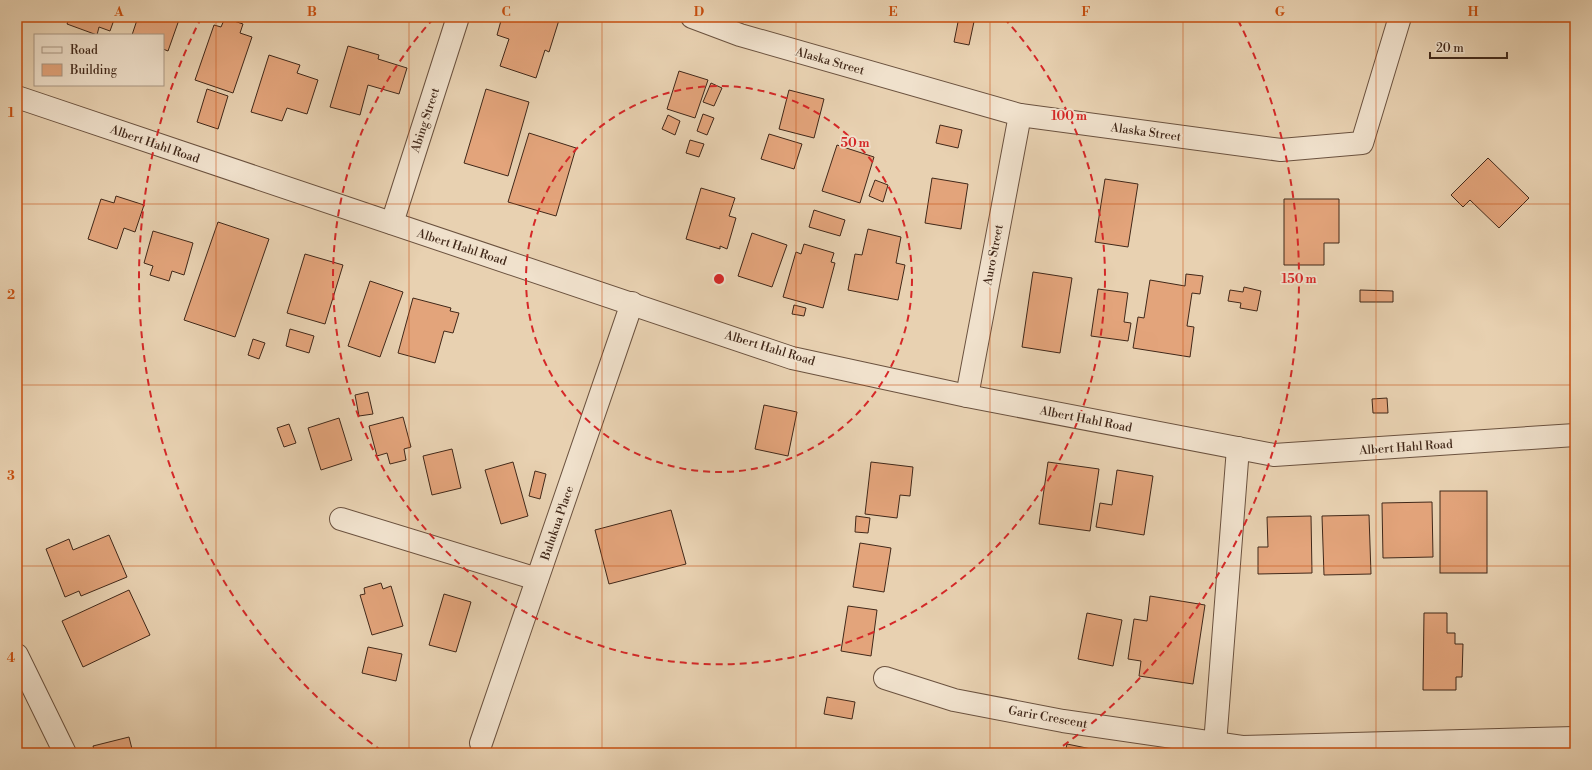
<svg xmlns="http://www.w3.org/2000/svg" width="1592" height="770" viewBox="0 0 1592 770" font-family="'Libre Bodoni',serif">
<rect width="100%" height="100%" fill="#e8d1b1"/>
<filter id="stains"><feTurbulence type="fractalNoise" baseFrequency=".005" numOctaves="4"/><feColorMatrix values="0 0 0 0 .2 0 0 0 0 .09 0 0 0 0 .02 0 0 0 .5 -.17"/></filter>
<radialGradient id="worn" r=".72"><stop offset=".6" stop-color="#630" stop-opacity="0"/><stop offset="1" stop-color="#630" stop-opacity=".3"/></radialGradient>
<g fill="#e3a47b" stroke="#412819">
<path d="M70,17H115L110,31L99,27L97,35L67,24Z"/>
<path d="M138,17H180L168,51L163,49V35H132Z"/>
<path d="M502,17H549L559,20L549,52L545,50L536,78L500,66L509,39L497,35Z"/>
<path d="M959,17H975L969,45L954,42Z"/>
<path d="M225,18L243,24L240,33L252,37L233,93L195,80L214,25L221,27Z"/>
<path d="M348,46L379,55L378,59L407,68L399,94L368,85L360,115L330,107Z"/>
<path d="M269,55L300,65L297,73L318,80L307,114L287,108L282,121L251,112Z"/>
<path d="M679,71L708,80L695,118L667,109Z"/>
<path d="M711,83L722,88L714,106L703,102Z"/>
<path d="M207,89L228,96L218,129L197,122Z"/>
<path d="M486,89L529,102L508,176L464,163Z"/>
<path d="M789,90L824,99L814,138L779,129Z"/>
<path d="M703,114L714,118L707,135L697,131Z"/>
<path d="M668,115L680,121L675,135L662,129Z"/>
<path d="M940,125L962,130L958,148L936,143Z"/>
<path d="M529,133L576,148L556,216L508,202Z"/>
<path d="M769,134L802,144L794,169L761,159Z"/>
<path d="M690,140L704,144L699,157L686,153Z"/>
<path d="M837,145L874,157L860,203L822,191Z"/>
<path d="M1488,158L1529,198L1499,228L1470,200L1463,207L1451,195Z"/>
<path d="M932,178L968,184L961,229L925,223Z"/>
<path d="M1105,179L1138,184L1128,247L1095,242Z"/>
<path d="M875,180L888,185L883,202L869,196Z"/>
<path d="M701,188L735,198L729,216L736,218L727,249L720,246V249L686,239Z"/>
<path d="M116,196L144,205L135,232L124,228L117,249L88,239L101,199L114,203Z"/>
<path d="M1284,199H1339V243H1324V265H1284Z"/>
<path d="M814,210L845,220L840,236L809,227Z"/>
<path d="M218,222L269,239L235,337L184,320Z"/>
<path d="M868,229L901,237L896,263L905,265L898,300L848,290L855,254L862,255Z"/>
<path d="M153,231L193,243L184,275L172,271L169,281L150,275L153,266L144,263Z"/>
<path d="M752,233L787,245L772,287L738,276Z"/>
<path d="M804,244L834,253L831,262L835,263L823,308L783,297L796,252L801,254Z"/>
<path d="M305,254L343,265L325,324L287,313Z"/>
<path d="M1033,272L1072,278L1060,353L1022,347Z"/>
<path d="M1186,274L1203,276L1200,294L1192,293L1187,326L1194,327L1190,357L1133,348L1138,317L1144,318L1150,280L1185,286Z"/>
<path d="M370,281L403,292L380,357L348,346Z"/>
<path d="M1244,287L1261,291L1257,311L1240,308L1241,303L1228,301L1230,290L1243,292Z"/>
<path d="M1098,289L1128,293L1124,322L1131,323L1128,341L1091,336Z"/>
<path d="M1360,290L1393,291V302H1360Z"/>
<path d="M413,298L451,308L450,311L459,313L453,333L444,331L435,363L398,353Z"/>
<path d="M794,305L806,308L804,316L792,314Z"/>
<path d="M290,329L314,336L309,353L286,346Z"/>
<path d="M253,339L265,343L259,359L248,355Z"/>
<path d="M368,392L373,414L359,416L355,395Z"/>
<path d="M1387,398L1388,413H1373L1372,399Z"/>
<path d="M764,405L797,412L788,456L755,449Z"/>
<path d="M403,417L411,447L404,449L406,460L390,464L387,453L377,456L369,426Z"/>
<path d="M339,418L352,460L321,470L308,428Z"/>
<path d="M289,424L296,443L284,447L277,428Z"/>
<path d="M452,449L461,488L432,495L423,456Z"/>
<path d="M513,462L528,516L501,524L485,470Z"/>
<path d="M871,462L913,467L910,496L900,495L897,518L865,514Z"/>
<path d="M1048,462L1099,469L1090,531L1039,524Z"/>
<path d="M1117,470L1153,476L1144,535L1096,527L1100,503L1112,505Z"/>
<path d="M535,471L546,474L540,499L529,496Z"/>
<rect x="1440" y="491" width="47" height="82"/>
<path d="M1432,502L1433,557L1383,558L1382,503Z"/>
<path d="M671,510L686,564L609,584L595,530Z"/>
<path d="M1369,515L1371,574L1324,575L1322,516Z"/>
<path d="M856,516L870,518L868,533L855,532Z"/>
<path d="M1311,516L1312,573L1258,574V547H1268L1267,517Z"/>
<path d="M109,535L127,577L81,596L79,591L65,597L46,549L69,539L73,550Z"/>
<path d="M860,543L891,548L884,592L853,587Z"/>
<path d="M381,583L383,589L391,586L403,626L372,635L360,595L365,594L364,588Z"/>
<path d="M129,590L150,635L83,667L62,621Z"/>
<path d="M444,594L471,602L456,652L429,645Z"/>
<path d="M1150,596L1205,605L1193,684L1139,676L1141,661L1128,659L1134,619L1147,621Z"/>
<path d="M848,606L877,610L871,656L841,651Z"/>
<path d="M1087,613L1122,620L1113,666L1078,659Z"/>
<path d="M1424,613H1447V633H1455V644H1463L1462,677H1456V690H1423Z"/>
<path d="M368,647L402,654L396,681L362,673Z"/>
<path d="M827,697L855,702L852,719L824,714Z"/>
<path d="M129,737L133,753H95L93,746Z"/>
<path d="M1067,744L1101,751V753H1065Z"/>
</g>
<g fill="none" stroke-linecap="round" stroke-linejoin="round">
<g stroke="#6b523f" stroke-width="24">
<g id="minor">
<path d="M692,17L740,35L1020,115L1281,150L1362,143L1400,17"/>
<path d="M17,97L792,358L967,396L1274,455L1575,435"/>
<path d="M392,223L458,17"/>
<path d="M967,396L1020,115"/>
<path d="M341,519L537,579"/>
<path d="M17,655L65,753"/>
<path d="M885,678L954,700L1063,721L1242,747L1575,738"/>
<path d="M481,743L632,303"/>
<path d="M1215,744L1238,448"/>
</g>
</g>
<use href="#minor" stroke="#f0e1cc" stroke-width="22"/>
</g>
<path fill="none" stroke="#c74f0f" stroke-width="1" stroke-opacity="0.55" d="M216,17V753M409,17V753M602,17V753M796,17V753M990,17V753M1183,17V753M1376,17V753M17,204H1575M17,385H1575M17,566H1575"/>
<g fill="none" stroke="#d62828" stroke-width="2" stroke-dasharray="7 5">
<circle cx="719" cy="279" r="193"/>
<path d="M1004 18A386 386 0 1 1 434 18"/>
<path d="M382 751A580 580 0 0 1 200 20M1238 20A580 580 0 0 1 1056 751"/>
</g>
<g text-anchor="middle" stroke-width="3.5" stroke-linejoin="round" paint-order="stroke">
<g font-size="12" fill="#412819" stroke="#f0e1cc">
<text transform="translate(830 61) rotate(16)" y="4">Alaska Street</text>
<text transform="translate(425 120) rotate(-72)" y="4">Abing Street</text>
<text transform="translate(1146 132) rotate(8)" y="4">Alaska Street</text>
<text transform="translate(155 144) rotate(19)" y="4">Albert Hahl Road</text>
<text transform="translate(462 247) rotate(18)" y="4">Albert Hahl Road</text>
<text transform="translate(993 255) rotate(-79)" y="4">Auro Street</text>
<text transform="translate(770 348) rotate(17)" y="4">Albert Hahl Road</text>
<text transform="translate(1086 419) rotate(11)" y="4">Albert Hahl Road</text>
<text transform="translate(1406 447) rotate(-4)" y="4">Albert Hahl Road</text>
<text transform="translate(557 523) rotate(-71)" y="4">Bulukua Place</text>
<text transform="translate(1048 717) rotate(10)" y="4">Garir Crescent</text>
</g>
</g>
<circle cx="719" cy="279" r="6" fill="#d62828" stroke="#f0e1cc" stroke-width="2"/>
<g font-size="12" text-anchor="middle" font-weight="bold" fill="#d62828" stroke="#f0e1cc" stroke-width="3.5" stroke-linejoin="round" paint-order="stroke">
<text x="1069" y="120">100 m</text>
<text x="855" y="147">50 m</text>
<text x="1299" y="283">150 m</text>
</g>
<rect width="1592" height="770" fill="none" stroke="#e8d1b1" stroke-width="44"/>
<rect x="34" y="34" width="130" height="52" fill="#f0e1cc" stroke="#aa9784"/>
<rect x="42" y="47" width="20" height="6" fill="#f0e1cc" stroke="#aa9784"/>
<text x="70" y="54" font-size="12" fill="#412819">Road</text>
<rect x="42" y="64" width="20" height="12" fill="#e3a47b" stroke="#aa9784"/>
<text x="70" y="74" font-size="12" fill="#412819">Building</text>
<path d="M1430 52v6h77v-6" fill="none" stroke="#412819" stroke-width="2"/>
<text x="1436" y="52" font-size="12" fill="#412819" stroke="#f0e1cc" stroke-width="3" paint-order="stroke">20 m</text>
<rect x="22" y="22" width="1548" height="726" fill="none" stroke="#c74f0f" stroke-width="1.5"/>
<g font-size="13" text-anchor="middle" font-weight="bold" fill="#c74f0f">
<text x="119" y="16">A</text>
<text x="312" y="16">B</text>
<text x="506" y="16">C</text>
<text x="699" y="16">D</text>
<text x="893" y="16">E</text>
<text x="1086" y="16">F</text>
<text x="1280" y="16">G</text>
<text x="1473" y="16">H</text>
<text x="11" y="117">1</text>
<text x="11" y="299">2</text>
<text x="11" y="480">3</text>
<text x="11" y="662">4</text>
</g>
<rect width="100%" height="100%" filter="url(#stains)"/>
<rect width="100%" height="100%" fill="url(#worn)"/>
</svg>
